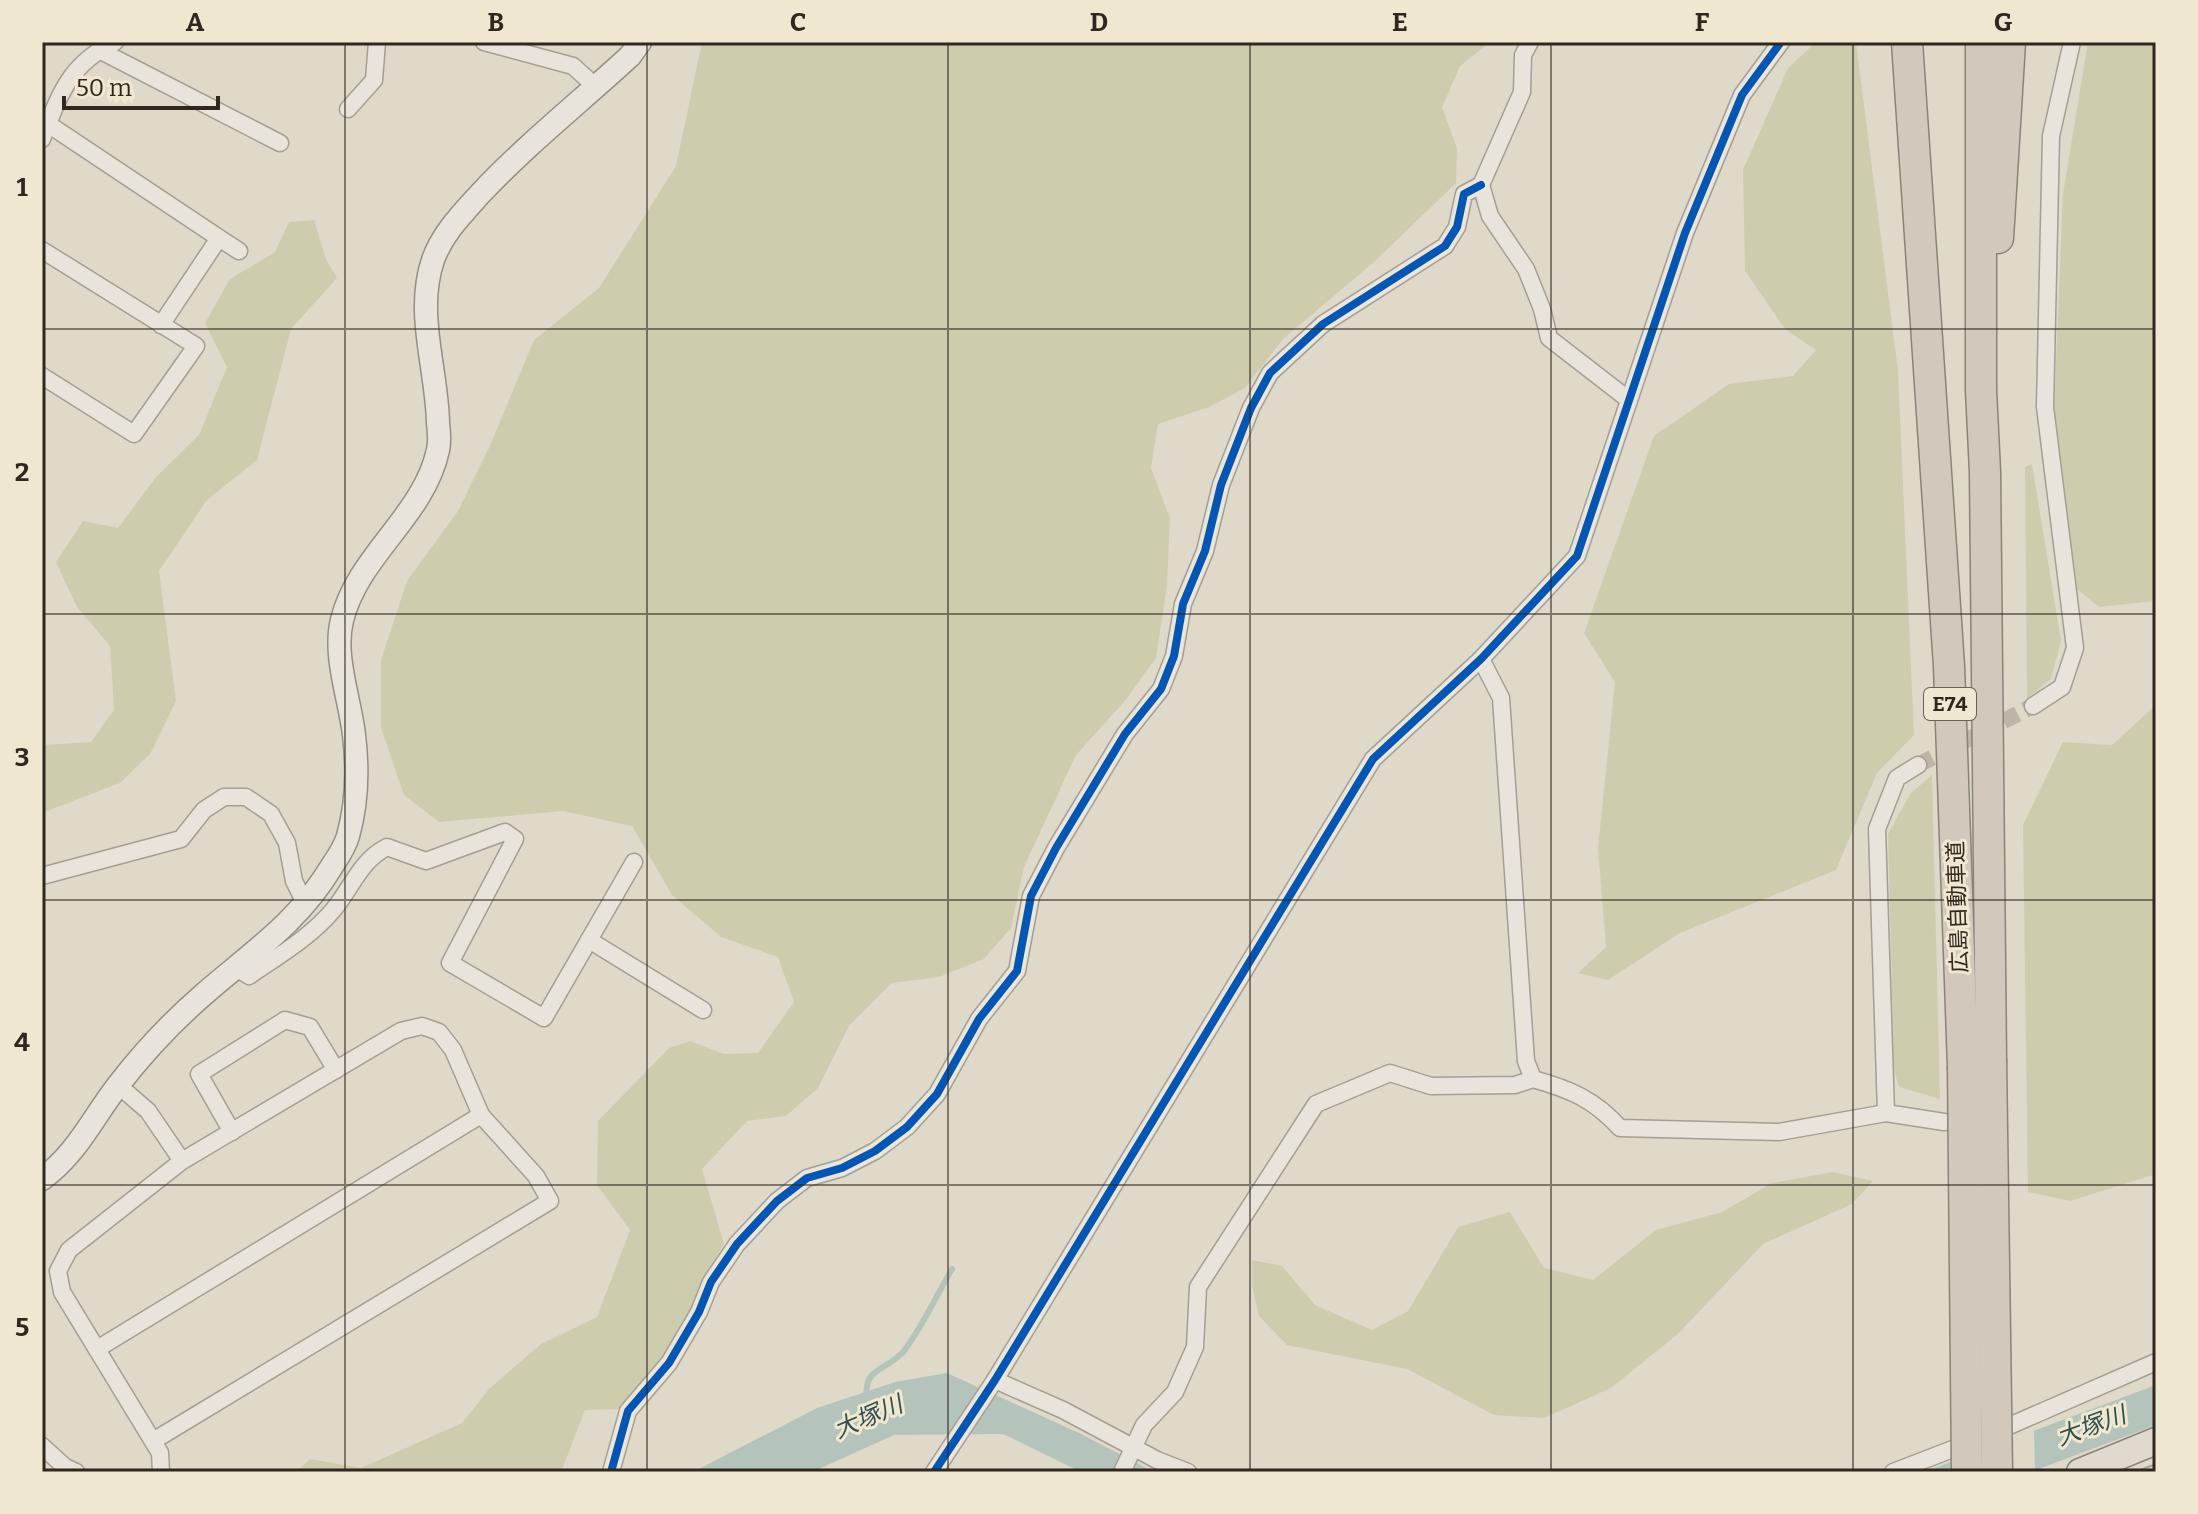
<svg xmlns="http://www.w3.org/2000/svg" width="2198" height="1514" viewBox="0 0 2198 1514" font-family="Bitter,'Noto Sans JP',serif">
<rect width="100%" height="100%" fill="#dfd9ca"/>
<g fill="#cdcdae">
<path d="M702,42L1489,43L1460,66L1442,107L1457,148L1456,183L1374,262L1283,339L1245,388L1209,407L1158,424L1151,468L1170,518L1167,586L1156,658L1124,702L1076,755L1024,867L1011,928L984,959L939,977L892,983L849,1026L818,1088L786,1116L747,1121L702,1169L724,1244L707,1271L687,1321L657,1374L624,1409L585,1410L561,1472H296L310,1459L361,1468L462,1423L489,1389L541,1344L597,1317L630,1230L597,1185L598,1121L669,1048L690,1041L724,1054L758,1053L794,1002L778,957L721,937L672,895L632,826L563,811L439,822L404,795L381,728V660L407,581L458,511L489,448L534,340L599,288L676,166Z"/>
<path d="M1816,42H1856L1898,371L1914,735L1877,773L1836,870L1680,933L1608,980L1578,973L1606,947L1598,848L1615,682L1584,633L1654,436L1729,384L1793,376L1816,350L1785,329L1745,271L1743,170L1788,68Z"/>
<path d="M2088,42H2156V601L2099,607L2077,589L2054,413L2063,194Z"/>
<path d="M314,220L326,259L337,278L291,329L257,460L207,500L159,571L176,701L150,754L120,783L42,813V745L91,742L114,710L110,646L77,607L56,562L83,521L118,528L156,477L199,435L227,367L205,323L230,279L275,252L289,222Z"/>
<path d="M2032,464L2061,641L2051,679L2027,699L2025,467Z"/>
<path d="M2156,705V1174L2070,1201L2028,1192L2023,825L2063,742L2112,745Z"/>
<path d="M1932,775L1940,1099L1899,1087L1894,1070L1888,834L1910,794Z"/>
<path d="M1833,1172L1873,1181L1852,1204L1763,1244L1678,1334L1611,1388L1544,1418L1494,1415L1407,1369L1287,1345L1259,1316L1252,1285V1260L1282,1266L1315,1305L1372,1330L1408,1311L1458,1227L1510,1212L1544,1268L1593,1280L1656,1230L1722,1212L1772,1183Z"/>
</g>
<g fill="#b5c4bb">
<path d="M947,1373L1079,1433L1154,1472H1081L1003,1434L894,1435L812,1472H693L817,1408L895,1382Z"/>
<path d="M2156,1385V1425L2031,1472H1924Z"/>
</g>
<path fill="#dfd9ca" d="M2034,1428L2035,1472H1960V1455Z"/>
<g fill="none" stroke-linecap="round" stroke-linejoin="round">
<path stroke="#b5c4bb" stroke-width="6" d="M867,1397C863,1368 886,1371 903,1352C919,1333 939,1291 952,1269"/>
<path stroke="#bcb5a8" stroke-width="16" stroke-dasharray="16 8" stroke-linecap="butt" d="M1918,765L2033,706"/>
<g stroke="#a49e94" stroke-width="19">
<g id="street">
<path d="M484,42L573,66L596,87"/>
<path d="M1530,42L1523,55L1522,92L1481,185L1490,216L1526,269L1542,309L1549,338L1629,400"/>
<path d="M99,50L280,143"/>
<path d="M348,109L374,80L377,42"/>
<path d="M48,124L219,238L161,325"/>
<path d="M42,139C60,94 69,64 115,42"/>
<path d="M219,238L239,251"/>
<path d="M42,250L196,346L134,434L42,376"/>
<path d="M1481,659L1501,698L1526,1061L1533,1079C1569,1089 1594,1099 1620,1128L1779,1132L1886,1113L1944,1122"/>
<path d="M2033,706L2062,687L2075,648L2045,407L2051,136L2072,42"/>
<path d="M42,876L181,839L204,810L224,797H246L271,814L287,843L294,881L305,903"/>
<path d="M589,940L703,1010"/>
<path d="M236,968L249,976C278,956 311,937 334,909C352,887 361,860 387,847L426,861L505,832L515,839L450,963L544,1018L634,862"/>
<path d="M118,1085L148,1111L182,1161"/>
<path d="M1886,1113L1877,829L1897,778L1918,765"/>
<path d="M232,1132L199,1074L285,1020L310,1027L336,1070"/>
<path d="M97,1349L481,1115"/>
<path d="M995,1380L1063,1410L1157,1460L1188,1472"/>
<path d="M1993,1433L2156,1362"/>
<path d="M153,1441L550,1201L536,1176L481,1115L453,1050L439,1032L422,1026L401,1031L182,1161L69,1250L58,1271L62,1292L160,1453L161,1472"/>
<path d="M42,1446L65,1467L76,1472"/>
<path d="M611,1472L628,1411L669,1363L699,1312L711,1282L737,1244L777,1201L807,1178L842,1168L875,1151L907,1127L937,1094L979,1019L1017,971L1031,896L1056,848L1125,734L1161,689L1174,656L1183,604L1205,551L1221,485L1251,408L1270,373L1323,324L1445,246L1457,227L1464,194L1481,185"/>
<path d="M934,1472L995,1380L1373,759L1481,659L1577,556L1685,233L1742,95L1781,42"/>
<path d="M1122,1472L1144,1425L1175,1392L1195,1347L1198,1287L1316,1104L1390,1073L1431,1086L1515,1085L1533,1079"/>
<path d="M1893,1472L1971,1442"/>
</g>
</g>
<g stroke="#948e84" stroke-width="25">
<path id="secondary" d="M42,1179C77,1154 93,1117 119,1084C143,1053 173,1021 203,995C251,953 298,923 332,866C338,857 345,847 348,836C357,804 358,768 354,735C350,699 333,656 342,620C358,555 424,516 438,450C440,441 439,431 438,423C437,369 415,313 433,260C442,234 462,214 480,194C527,144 580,102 630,56L640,42"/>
</g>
<g stroke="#89847a" stroke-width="29">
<path id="primary" d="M2080,1472L2156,1441"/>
</g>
<g stroke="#89847a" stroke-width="33">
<g id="highway">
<path d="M1907,42L1949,666L1963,1067"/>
<path d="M1981,42V390L1985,472L1991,1060"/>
<path d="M1998,238L2010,42"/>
</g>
</g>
<use href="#street" stroke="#e8e4db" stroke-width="16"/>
<use href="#secondary" stroke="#e8e4db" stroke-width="22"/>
<use href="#primary" stroke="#dfdacd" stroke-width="26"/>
<use href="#highway" stroke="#d1c9bc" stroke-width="30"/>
<path stroke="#a7a39c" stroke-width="2" d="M2135,1472L2156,1464"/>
<g stroke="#89847a" stroke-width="33" stroke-linecap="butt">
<g id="highway-bridge">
<path d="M1991,1060L1997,1472"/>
<path d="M1963,1067L1967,1472"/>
</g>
</g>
<use href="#highway-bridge" stroke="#d1c9bc" stroke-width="30"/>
<g stroke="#f0e7d0" stroke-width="13">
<g id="cycleway">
<path d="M611,1472L628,1411L669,1363L699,1312L711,1282L737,1244L777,1201L807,1178L842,1168L875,1151L907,1127L937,1094L979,1019L1017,971L1031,896L1056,848L1125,734L1161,689L1174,656L1183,604L1205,551L1221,485L1251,408L1270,373L1323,324L1445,246L1457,227L1464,194L1481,185"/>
<path d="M934,1472L995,1380L1373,759L1481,659L1577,556L1685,233L1742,95L1781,42"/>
</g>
</g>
<use href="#cycleway" stroke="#0057b8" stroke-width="8"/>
</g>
<path fill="none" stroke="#30271e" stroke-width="2" stroke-opacity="0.55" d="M345,42V1472M647,42V1472M948,42V1472M1250,42V1472M1551,42V1472M1853,42V1472M42,329H2156M42,614H2156M42,900H2156M42,1185H2156"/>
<g text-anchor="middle" stroke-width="6" stroke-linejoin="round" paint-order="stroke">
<rect fill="#f0e7d0" stroke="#6a6153" stroke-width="2" x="1924" y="688" width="52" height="32" rx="6"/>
<g font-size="20" font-weight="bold" fill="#30271e">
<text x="1950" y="711">E74</text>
</g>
<g font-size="22" fill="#30271e" stroke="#f0e7d0">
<text transform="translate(1957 907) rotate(-92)" y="8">広島自動車道</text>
</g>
<g font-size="24" font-style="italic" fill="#2f4e4d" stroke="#f0e7d0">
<text transform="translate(868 1417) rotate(-23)" y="8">大塚川</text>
<text transform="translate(2091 1426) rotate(-20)" y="8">大塚川</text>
</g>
</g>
<rect width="2198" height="1514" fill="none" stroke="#f0e7d0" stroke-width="88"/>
<path d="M64 96v12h154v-12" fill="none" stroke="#30271e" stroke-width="4"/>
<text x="76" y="96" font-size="24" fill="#30271e" stroke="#f0e7d0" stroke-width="6" paint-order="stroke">50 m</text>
<rect x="44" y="44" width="2110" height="1426" fill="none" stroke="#30271e" stroke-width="3"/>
<g font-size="26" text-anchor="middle" font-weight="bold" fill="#30271e">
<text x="195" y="31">A</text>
<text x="496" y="31">B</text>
<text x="798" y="31">C</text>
<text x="1099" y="31">D</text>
<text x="1400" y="31">E</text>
<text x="1702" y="31">F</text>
<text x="2003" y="31">G</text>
<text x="22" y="196">1</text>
<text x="22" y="481">2</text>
<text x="22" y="766">3</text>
<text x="22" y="1051">4</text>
<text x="22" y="1336">5</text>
</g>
</svg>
